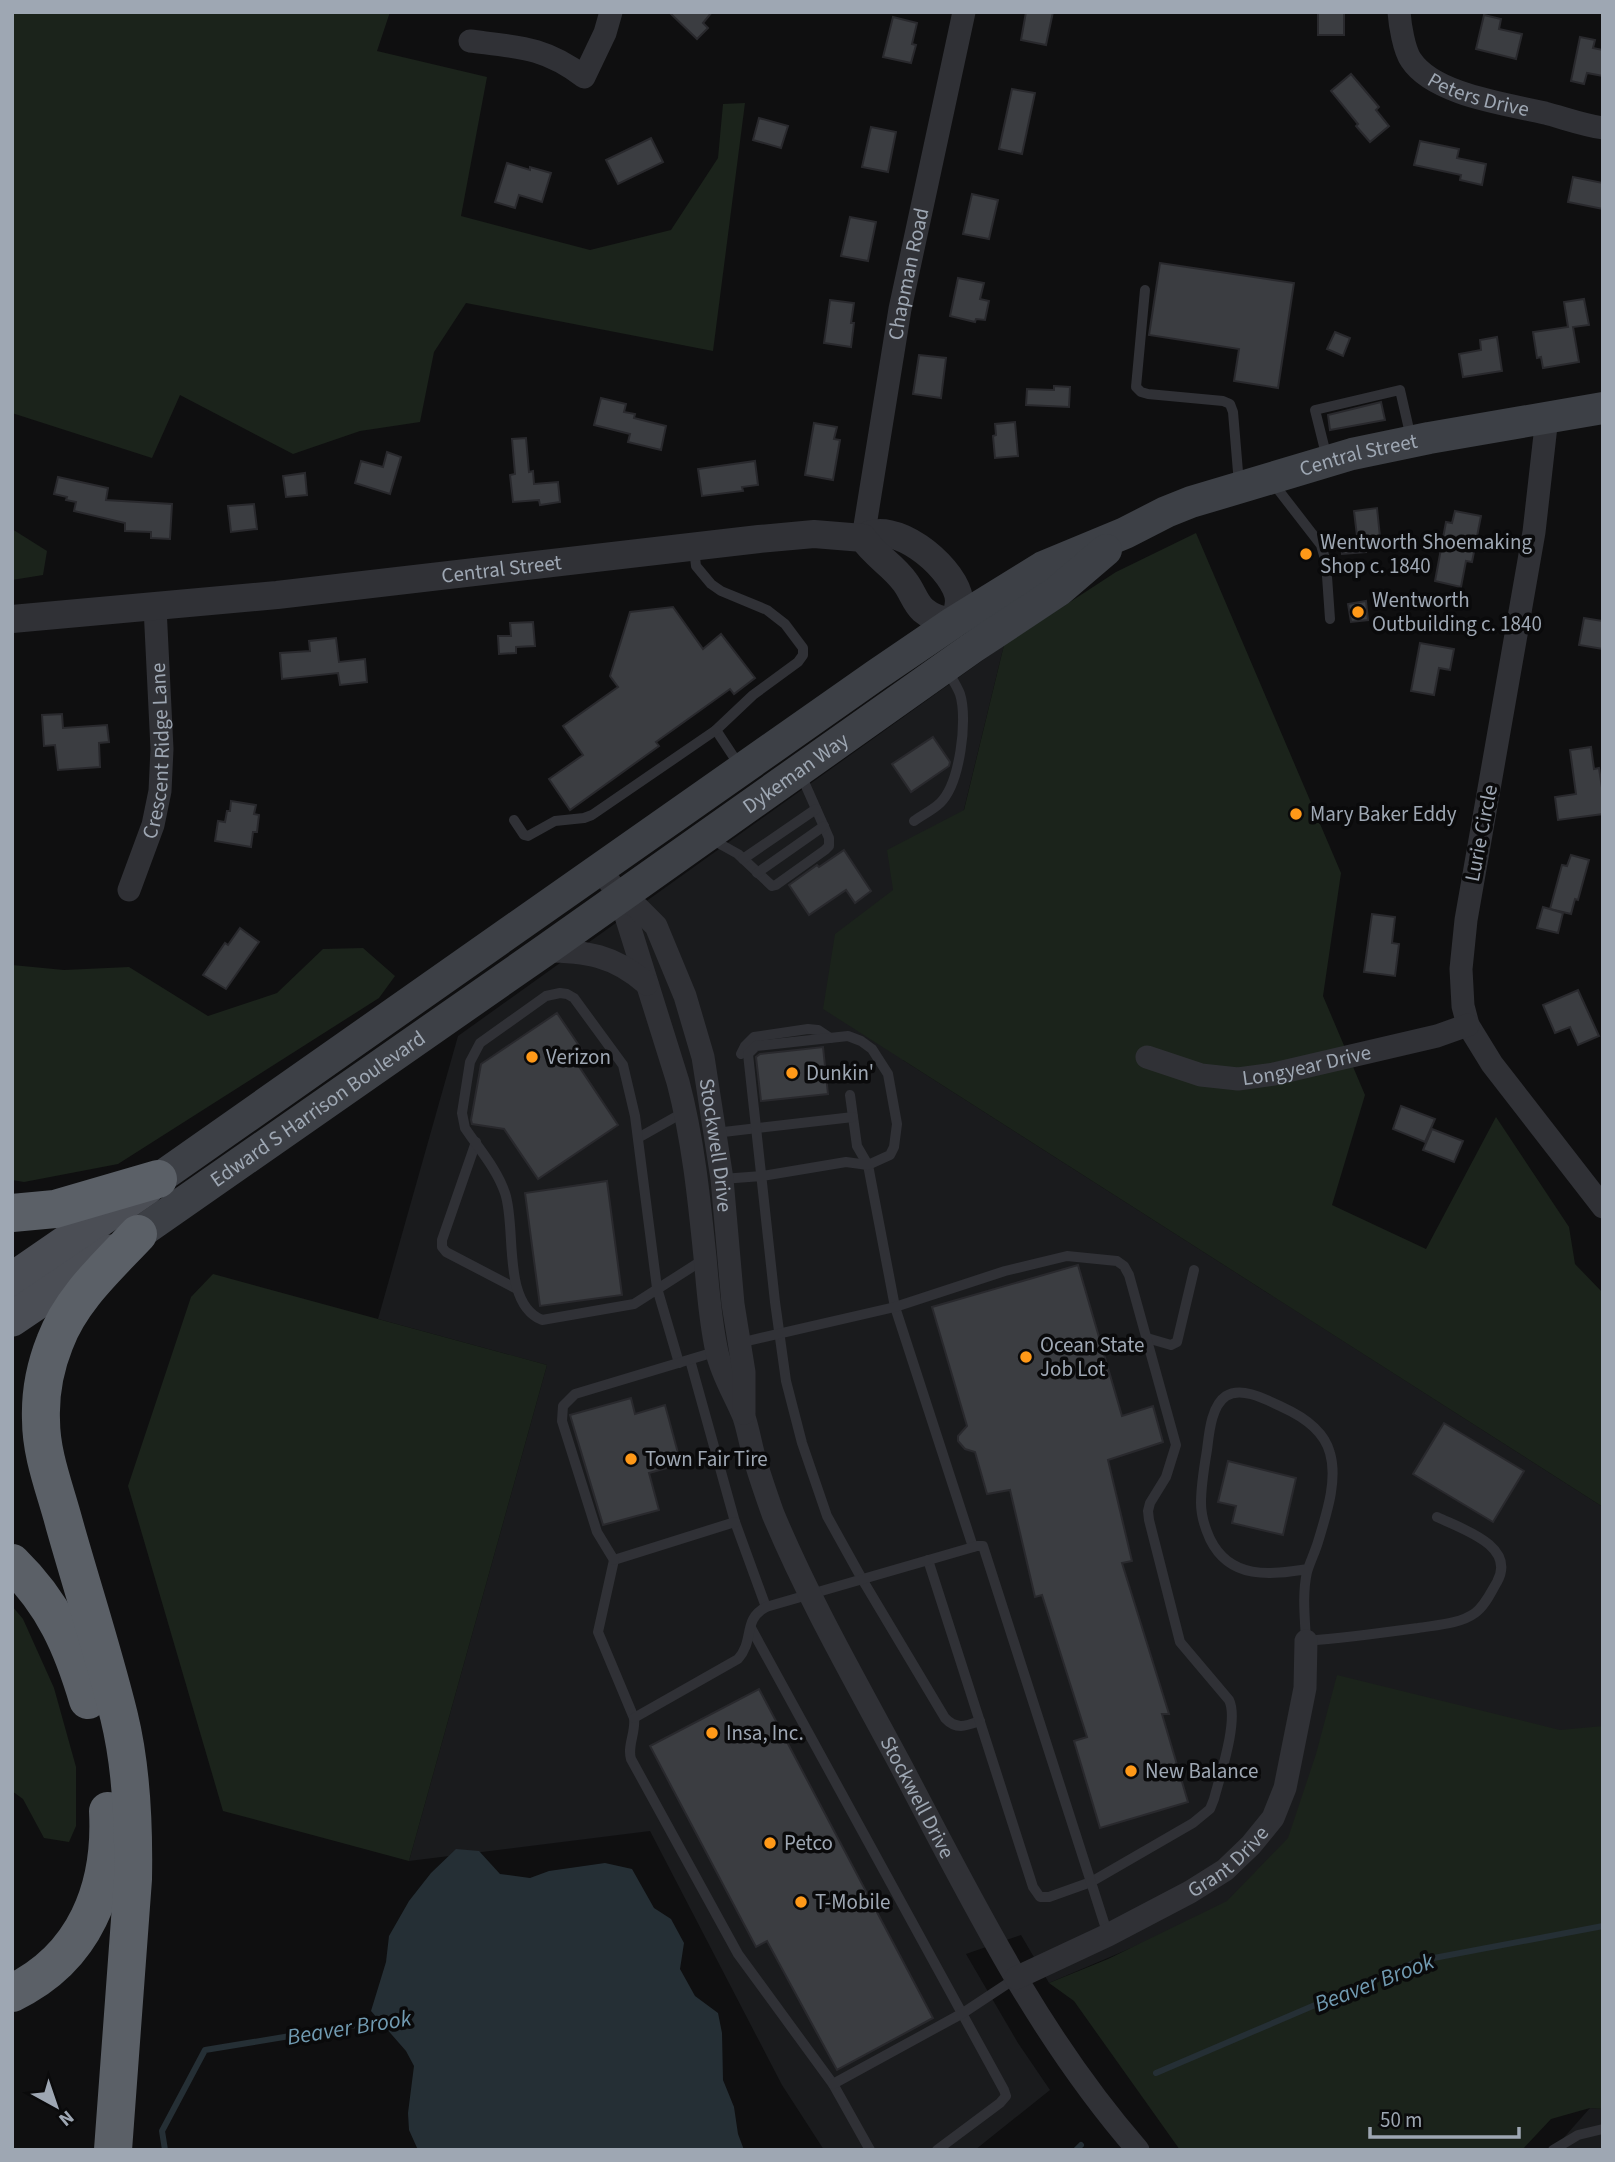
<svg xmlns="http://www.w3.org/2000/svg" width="1615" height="2162" viewBox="0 0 1615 2162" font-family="'Source Sans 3',sans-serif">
<rect width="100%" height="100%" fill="#0f0f10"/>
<g fill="#1a1b1d">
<path d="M1004,645L903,1060L1603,1507V1747L1049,1983L1021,1935L966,1954L1018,2043L1050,2090L975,2150H824L782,2085L650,1831L409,1861L547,1365L378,1319L458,1036Z"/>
<path d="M1590,2108L1603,2109V2150H1553Z"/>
</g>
<g fill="#1b231b">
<path d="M12,12H390L377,51L487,77L461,216L590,250L671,230L718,158L723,104L745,103L713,351L466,303L434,352L420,422L360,431L293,454L180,395L152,458L12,413Z"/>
<path d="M12,529L47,551L43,575L12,580Z"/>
<path d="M1196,533L1341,873L1323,996L1365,1095L1332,1205L1426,1249L1496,1117L1569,1227L1575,1264L1603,1293V1507L823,1009L835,934L893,890L887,850L964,810L1004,645L1116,572Z"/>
<path d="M363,948L395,976L379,998L118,1164L24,1182L12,1180V965L64,970L129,967L208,1016L277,993L323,949Z"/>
<path d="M213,1274L547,1365L409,1861L223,1811L128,1486L191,1297Z"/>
<path d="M12,1606L23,1619L54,1688L76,1767V1826L69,1842L44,1838L23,1799L12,1791Z"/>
<path d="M1337,1675L1560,1730L1603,1726V2109L1590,2108L1551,2119L1522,2150H1180L1074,2001L1049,1983L1108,1959L1227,1901L1288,1838L1316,1754Z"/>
</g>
<path fill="#252f35" d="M456,1849L479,1851L500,1874L530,1878L549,1871L605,1863L632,1869L654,1908L671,1919L684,1943L680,1969L695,1996L718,2013L722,2033L723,2080L734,2107L738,2134L744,2150H418L409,2130L408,2113L414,2066L406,2051L371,2011L386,1962L389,1936L409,1901L431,1873Z"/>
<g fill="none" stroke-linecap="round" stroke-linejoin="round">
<g stroke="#252f35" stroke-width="6">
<path d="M1156,2073L1418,1961L1603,1926"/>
<path d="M165,2150L162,2131L205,2050L387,2020"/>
<path d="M1076,2150L1081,2145"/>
</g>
</g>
<g fill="#3b3d41" stroke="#29292d" stroke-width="2">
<path d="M669,12H712L703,23L708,28L697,39Z"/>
<path d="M1026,12H1053L1046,45L1021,40Z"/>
<rect x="1318" y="12" width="26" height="23"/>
<path d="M1484,15L1501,19L1499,29L1522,34L1516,59L1476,49Z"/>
<path d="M893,17L917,23L912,44L916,45L911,63L883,57Z"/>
<path d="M1580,37L1595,40L1593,48L1603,50V76L1587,73L1584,84L1571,81Z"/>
<path d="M1351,74L1379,107L1376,110L1389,126L1370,142L1356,126L1358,124L1331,91Z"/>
<path d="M1012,89L1035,93L1022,154L999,149Z"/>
<path d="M759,118L788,126L781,148L753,140Z"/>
<path d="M871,127L896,132L888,172L862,167Z"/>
<path d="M651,138L663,162L618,184L606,160Z"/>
<path d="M1420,141L1459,149L1457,158L1486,164L1482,185L1460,180L1461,175L1414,165Z"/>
<path d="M507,163L530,170V167L551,173L542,202L519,195L515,208L495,202Z"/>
<path d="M1573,177L1603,183V209L1568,202Z"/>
<path d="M972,194L998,200L989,239L963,234Z"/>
<path d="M850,217L876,222L868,261L841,256Z"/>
<path d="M1160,263L1294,283L1278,388L1234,381L1239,349L1149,335Z"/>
<path d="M958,278L984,283L980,299L989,301L985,320L976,319L975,322L950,316Z"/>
<path d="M1584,299L1589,325L1573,327L1579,362L1543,368L1541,357L1537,358L1533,332L1568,327L1564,302Z"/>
<path d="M830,300L854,303L851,323H854L851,347L824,343Z"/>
<path d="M1335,332L1350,338L1343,356L1327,349Z"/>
<path d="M1497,337L1502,371L1463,377L1459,354L1481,350L1480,340Z"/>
<path d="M919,355L946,358L941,398L913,394Z"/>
<path d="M1054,386L1070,387L1069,407L1026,405L1027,389L1054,390Z"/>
<path d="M601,398L626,404L624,412L635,414L634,418L666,426L661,450L628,442L630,434L594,425Z"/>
<path d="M1381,402L1385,420L1330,430L1328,415Z"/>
<path d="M1015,422L1018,456L995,458L993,436L996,435L995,424Z"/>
<path d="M814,423L837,427L834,439L840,440L833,480L805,475Z"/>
<path d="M526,438L529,472L533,471L534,484L558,482L560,502L540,505L539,500L513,502L510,475L515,474L512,439Z"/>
<path d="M387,452L401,457L390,494L355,483L361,461L383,467Z"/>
<path d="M755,461L758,485L742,487L743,491L702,496L698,469Z"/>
<path d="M305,473L307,495L286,497L283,476Z"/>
<path d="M58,477L108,488L106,500L172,504L170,539L151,538V532L125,531V523L74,511L76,502L66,500L67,497L54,494Z"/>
<path d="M254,504L257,529L231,532L228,506Z"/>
<path d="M1377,508L1380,537L1365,539L1366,552L1342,554L1340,538L1357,536L1354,511Z"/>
<path d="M1455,511L1481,516L1472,562L1466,561L1461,587L1435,581L1446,522L1452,523Z"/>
<path d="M1366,601L1368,620L1351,622L1348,604Z"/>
<path d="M673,607L703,649L721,634L755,678L734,694L730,689L656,742L659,746L570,810L549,779L583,755L563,726L618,687L610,676L630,612Z"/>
<path d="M1584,618L1603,621V649L1579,645Z"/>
<path d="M533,622L535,646L516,647V653L499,654L498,636H511L510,623Z"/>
<path d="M336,638L339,662L365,659L367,682L340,685L338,673L282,679L280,653L310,651L309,641Z"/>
<path d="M1420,643L1454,649L1450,670L1439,668L1434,695L1411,691Z"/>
<path d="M62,714L63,728L107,725L109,742L99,743L100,767L58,770L55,745L44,746L42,715Z"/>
<path d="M933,737L950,762L949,766L911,792L892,764Z"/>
<path d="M1591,747L1594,769L1599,768L1603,794V814L1558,820L1555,797L1576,794L1570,750Z"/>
<path d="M231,801L256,805L254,814L259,815L257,832H253L251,847L215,841L218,821L225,822L227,811H230Z"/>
<path d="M844,850L871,891L855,903L846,890L809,915L789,885L817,865L819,867Z"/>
<path d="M1571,855L1589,860L1578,900L1575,899L1571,914L1550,909L1562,865L1567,866Z"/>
<path d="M1543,907L1563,913L1558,933L1537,928Z"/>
<path d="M1372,914L1395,917L1392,943L1399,944L1395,976L1364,972Z"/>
<path d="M240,928L259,942L226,989L203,975L225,943L228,945Z"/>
<path d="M1578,990L1599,1036L1578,1045L1570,1027L1555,1033L1543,1005Z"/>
<path d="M557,1013L582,1050L572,1056L618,1125L538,1179L504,1129L472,1124L471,1120L481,1064Z"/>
<path d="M823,1047L828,1094L761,1101L756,1057L760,1054Z"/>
<path d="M1401,1106L1435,1119L1425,1142L1393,1129Z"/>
<path d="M1432,1129L1463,1141L1454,1162L1423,1150Z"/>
<path d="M607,1181L622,1295L540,1306L525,1193Z"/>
<path d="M1078,1265L1122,1416L1153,1406L1163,1442L1108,1460L1132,1561L1122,1563L1169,1714H1162L1188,1802L1100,1828L1074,1741L1087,1737L1042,1595L1035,1597L1010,1490L987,1494L975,1452L965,1449L958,1441V1436L967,1426L932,1307Z"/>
<path d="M631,1398L635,1414L665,1405L681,1464L649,1473L659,1510L603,1525L570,1415Z"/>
<path d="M1444,1423L1524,1471L1493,1522L1413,1474Z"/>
<path d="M1228,1461L1296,1478L1283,1535L1232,1523L1236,1506L1218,1502Z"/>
<path d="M759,1689L933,2018L837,2070L767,1941L756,1947L650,1746Z"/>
</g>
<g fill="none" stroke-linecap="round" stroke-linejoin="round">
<g stroke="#303136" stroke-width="10">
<path d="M1145,290L1136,387L1141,392L1148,394L1223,401L1230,404L1233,412L1239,484"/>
<path d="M1327,458L1315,410L1400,390L1411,438"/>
<path d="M1273,483L1321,545L1326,562L1330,619"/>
<path d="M694,549L696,566L711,584L721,591L767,610L785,624L803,648V655L798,662L753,695L716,730L741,768"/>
<path d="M514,820L524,835L528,836L555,821L584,818L592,815L716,730"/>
<path d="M914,821C922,815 933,810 940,803C960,784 968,719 960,694C957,686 951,677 947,670"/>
<path d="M711,839L738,854L772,886L776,885L825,850L829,846V838L801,775"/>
<path d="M743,859L816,809"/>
<path d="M757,873L824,826"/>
<path d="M741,1054L745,1046L754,1037L808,1029L818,1030L830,1038"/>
<path d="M850,1095L857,1146L868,1165L895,1307L973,1547"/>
<path d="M715,1133L853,1117"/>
<path d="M638,1138L686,1111"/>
<path d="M476,1142L442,1240V1247L446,1252L517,1289"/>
<path d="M722,1179L762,1176L846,1162L868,1165L890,1155L894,1147L897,1124L888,1074L872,1049L861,1041L848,1036L756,1046L748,1054L775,1302L786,1381L802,1443L827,1516L862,1579L945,1718C956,1730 966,1726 980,1721"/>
<path d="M1147,1338L1171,1345L1177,1342L1194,1270"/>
<path d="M739,1343L895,1307L1005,1271L1067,1256L1117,1261L1124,1266L1129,1275L1176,1445L1166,1477L1150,1503L1148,1511L1149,1520L1180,1642L1229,1700C1239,1720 1220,1776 1214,1799L1210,1809L1193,1823L1091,1882L1049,1897H1040L1033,1887L928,1560"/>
<path d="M690,1360L735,1522L766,1607"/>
<path d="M679,1363L657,1288L635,1116L623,1065L574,998L567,994L560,993L546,996L480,1043L470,1062L462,1113L465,1128C479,1149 497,1169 505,1193C517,1228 501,1303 542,1320L634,1304L706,1258"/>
<path d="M735,1522L614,1560L598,1632L634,1718C636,1732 627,1746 631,1759L738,1954L833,2084L870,2150"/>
<path d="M614,1560L597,1532L562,1421L563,1406L575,1394L718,1351"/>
<path d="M1308,1569C1270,1575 1230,1580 1210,1539C1205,1528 1201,1515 1201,1503C1201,1485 1204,1468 1207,1450C1209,1434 1211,1406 1226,1396C1242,1386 1267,1400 1282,1407C1302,1416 1324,1430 1330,1453C1338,1481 1326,1515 1318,1542C1315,1552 1310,1562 1307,1572C1302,1595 1305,1618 1306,1641C1343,1638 1381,1633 1418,1628C1436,1625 1460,1624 1475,1613C1485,1606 1491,1592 1497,1582C1517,1546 1462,1529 1437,1517"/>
<path d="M751,1628L1004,2090L1006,2096L1000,2103L937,2150"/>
<path d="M634,1718L738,1659C755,1640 742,1620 766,1607L977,1546H983L1108,1935"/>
<path d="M833,2084L963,2013L1016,1978"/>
<path d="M1553,2150L1578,2135L1603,2129"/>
</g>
<g stroke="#303136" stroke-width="23">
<path id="s1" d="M1399,12C1400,25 1404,50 1411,60C1434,95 1507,104 1545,113C1564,118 1583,125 1603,128"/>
<path d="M470,41C518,47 545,47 584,77L605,33L611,12"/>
<path d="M1547,417L1534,532L1466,920L1461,969L1463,1006L1468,1025L1492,1064L1603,1207"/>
<path id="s2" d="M863,538L900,309L964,12"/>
<path id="s3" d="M600,868L620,897L678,1082C693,1139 699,1198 705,1257C708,1289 710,1321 717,1352C722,1375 735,1395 744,1417C749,1432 751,1448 756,1463C761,1480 767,1497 773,1514C809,1600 855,1680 899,1762C971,1898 1036,2033 1138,2150"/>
<path id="s4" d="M129,890L153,825L160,791L162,749L155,607"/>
<path id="s5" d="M620,897L638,908L656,926L685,996L703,1057L722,1179L733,1304L744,1372V1413"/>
<path d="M544,951C586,951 614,955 647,984"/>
<path id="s6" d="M1147,1057L1201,1075L1238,1079L1274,1074L1437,1036L1468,1025"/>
<path id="s7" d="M1016,1978L1108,1935L1190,1892L1225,1870L1251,1845L1273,1818L1285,1788L1305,1688L1306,1641"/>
</g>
<g stroke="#303136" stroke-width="28">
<path d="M863,538C894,518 949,564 958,594C961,604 957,613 954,622"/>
<path id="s8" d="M12,619L277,595L759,539L814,534L863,538C874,555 893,565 905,582C912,591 915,603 923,610C932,618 943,621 954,622"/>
</g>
<g stroke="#3d4046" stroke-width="32">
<path id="s9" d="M158,1179L876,675L954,622L1043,567L1125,533L1166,512L1191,502L1352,454L1429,438L1603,408"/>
<path id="s10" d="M138,1234L544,951L972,648L1058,591L1106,550"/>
</g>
<g stroke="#4b4e55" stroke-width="35">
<path d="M12,1280L147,1187"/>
<path d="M12,1319L111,1252"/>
</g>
<g stroke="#5b6067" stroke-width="38">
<path d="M12,1213L55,1209L158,1179"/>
<path d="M12,1563C54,1604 72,1646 88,1700"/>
<path d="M12,1993C85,1958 112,1888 108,1811"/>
<path d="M113,2150L133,1879C134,1825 132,1769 119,1716C103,1651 82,1587 64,1523C55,1489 41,1455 41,1420C40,1393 45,1367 55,1342C71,1299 107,1267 138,1234"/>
</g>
</g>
<g fill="#ff9918" stroke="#0a0a0b" stroke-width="2.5">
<circle cx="1306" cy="554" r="7"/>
<circle cx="1358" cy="612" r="7"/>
<circle cx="1296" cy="814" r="7"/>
<circle cx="532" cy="1057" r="7"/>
<circle cx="792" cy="1073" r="7"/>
<circle cx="1026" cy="1357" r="7"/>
<circle cx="631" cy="1459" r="7"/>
<circle cx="712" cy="1733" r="7"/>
<circle cx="1131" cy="1771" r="7"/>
<circle cx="770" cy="1843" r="7"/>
<circle cx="801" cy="1902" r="7"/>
</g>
<g text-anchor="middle" stroke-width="7" stroke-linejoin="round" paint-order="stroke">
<g font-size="21" fill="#9ea7b3" stroke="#0a0a0b">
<text dy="7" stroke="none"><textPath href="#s1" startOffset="128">Peters Drive</textPath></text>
<text dy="7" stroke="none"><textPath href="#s2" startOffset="268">Chapman Road</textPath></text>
<text dy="7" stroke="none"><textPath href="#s9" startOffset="1412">Central Street</textPath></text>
<text dy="7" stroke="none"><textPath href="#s8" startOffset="492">Central Street</textPath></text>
<text dy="7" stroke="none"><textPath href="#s4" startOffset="144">Crescent Ridge Lane</textPath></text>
<text dy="7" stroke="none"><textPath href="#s10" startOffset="803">Dykeman Way</textPath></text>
<text transform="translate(1481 833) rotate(-79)" y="7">Lurie Circle</text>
<text dy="7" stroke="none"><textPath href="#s6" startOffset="164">Longyear Drive</textPath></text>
<text dy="7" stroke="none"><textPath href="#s10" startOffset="219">Edward S Harrison Boulevard</textPath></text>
<text dy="7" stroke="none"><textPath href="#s5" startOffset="275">Stockwell Drive</textPath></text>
<text dy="7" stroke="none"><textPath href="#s3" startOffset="992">Stockwell Drive</textPath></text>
<text dy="7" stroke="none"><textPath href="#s7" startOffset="243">Grant Drive</textPath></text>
</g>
<g font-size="21" fill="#9ea7b3" stroke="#0a0a0b" text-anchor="start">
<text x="1320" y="549">Wentworth Shoemaking<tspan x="1320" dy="24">Shop c. 1840</tspan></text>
<text x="1372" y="607">Wentworth<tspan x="1372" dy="24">Outbuilding c. 1840</tspan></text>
<text x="1310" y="821">Mary Baker Eddy</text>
<text x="546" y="1064">Verizon</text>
<text x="806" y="1080">Dunkin'</text>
<text x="1040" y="1352">Ocean State<tspan x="1040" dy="24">Job Lot</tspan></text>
<text x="645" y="1466">Town Fair Tire</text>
<text x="726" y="1740">Insa, Inc.</text>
<text x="1145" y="1778">New Balance</text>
<text x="784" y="1850">Petco</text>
<text x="815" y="1909">T-Mobile</text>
</g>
<g font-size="23" font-style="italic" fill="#719bb2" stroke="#0a0a0b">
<text transform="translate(1374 1982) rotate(-21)" y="8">Beaver Brook</text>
<text transform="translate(349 2027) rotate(-9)" y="8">Beaver Brook</text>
</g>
</g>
<rect width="1615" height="2162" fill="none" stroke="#9ea7b3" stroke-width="28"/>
<g transform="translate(56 2106) rotate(140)" stroke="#0a0a0b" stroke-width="5" paint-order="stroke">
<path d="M0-5L12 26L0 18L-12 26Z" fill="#9ea7b3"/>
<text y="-10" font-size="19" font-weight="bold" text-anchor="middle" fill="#9ea7b3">N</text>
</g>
<path d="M1370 2127v10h149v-10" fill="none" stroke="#9ea7b3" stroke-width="3.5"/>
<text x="1380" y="2127" font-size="21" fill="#9ea7b3" stroke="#0a0a0b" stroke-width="5" paint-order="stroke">50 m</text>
</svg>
